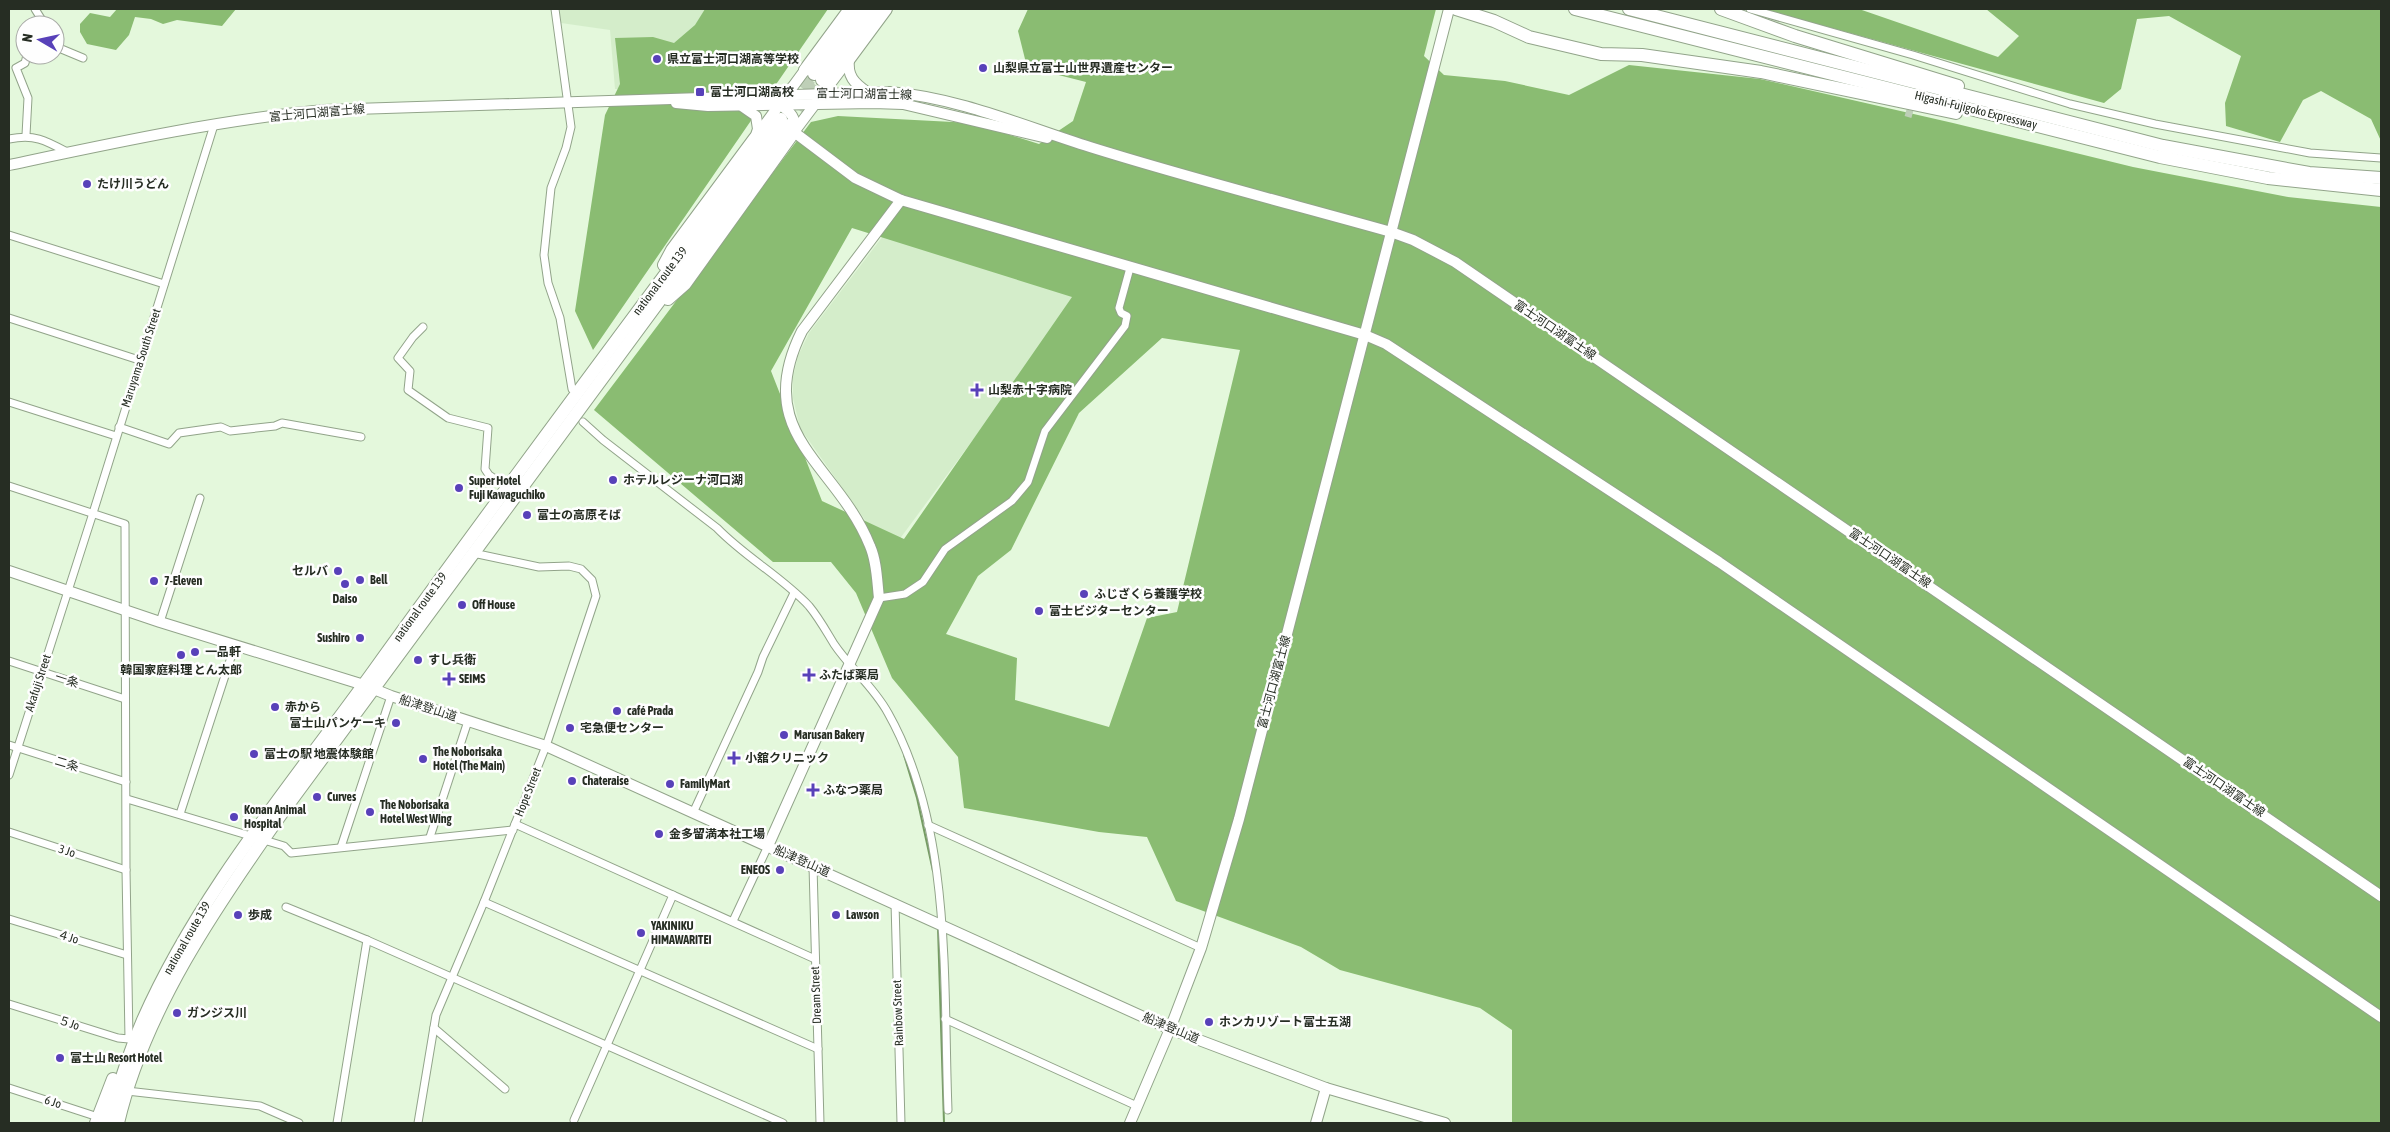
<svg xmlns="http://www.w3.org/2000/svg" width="2390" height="1132" viewBox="0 0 2390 1132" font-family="'Asap Condensed','Noto Sans JP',sans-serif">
<rect width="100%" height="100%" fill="#e4f8dc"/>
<g fill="#d4edca">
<path d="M559,9H734L681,89H615L610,30L561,23Z"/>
<path d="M899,215L1102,265L882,563L876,541L863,517L800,428L793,398V377L798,356L809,333Z"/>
</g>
<g fill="#8abc72" fill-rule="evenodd">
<path d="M117,9H236L222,26L177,20L163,24L151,19L135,17L129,35L116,50L87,44L80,32V24L90,13L110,17Z"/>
<path d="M705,9H828L593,350L575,311L605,115L620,84L615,38L653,37L674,43L695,25Z"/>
<path d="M1028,9H1436L1424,56L1444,75L1505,81L1569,95L1629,65L1760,79L1953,123L2133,167L2288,197L2381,207V1123H1512V1030L1480,1008L1340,970L1301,947L1176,901L1147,837L1099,832L964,808L958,757L892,678L856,593L831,562H773L594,410L811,122L838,116L972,123L1039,144L1073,121L1086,82L1027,67L1018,31ZM852,228L1072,297L904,539L822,501L771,371ZM1162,338L1240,350L1177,612L1147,618L1109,727L1015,700L1017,658L946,634L978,576L1011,550L1079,413Z"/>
<path d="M1763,9H1859L1998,57L2019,36L1986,9H2381V141L2371,119L2321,91L2303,100L2280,142L2226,126L2225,103L2241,56L2169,16L2137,19L2121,89L2104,103Z"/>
</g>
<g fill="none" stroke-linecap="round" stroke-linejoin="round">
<g stroke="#759c63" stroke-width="2">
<path d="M904,755L917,798L933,871"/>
<path d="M938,928L944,1123"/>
</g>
<path stroke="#becfb7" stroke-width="7" stroke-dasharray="7 3.5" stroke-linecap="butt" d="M1908,117L1912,103"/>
<g stroke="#becfb7" stroke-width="12" stroke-dasharray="12 6" stroke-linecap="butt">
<path d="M792,103L814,74"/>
<path d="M789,125L822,80"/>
</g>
<g stroke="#92a48a" stroke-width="9">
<g id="street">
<path d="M35,9L45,25"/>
<path d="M555,9L571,127L566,148L551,188L544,255L548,283L560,318L572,389"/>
<path d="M1750,9L1913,55L2070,104L2155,124L2310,153L2381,158"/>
<path d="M55,40L59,48L83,58"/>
<path d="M26,135L28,98L16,68L25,63L27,55"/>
<path d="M9,139C35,134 45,140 69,153"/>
<path d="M9,235L164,284"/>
<path d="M9,318L139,360"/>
<path d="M423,327L413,337L398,358L410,371L408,390L448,418L488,428L485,469L489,475L508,488"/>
<path d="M9,402L116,436"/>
<path d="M583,422L603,440L717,528C745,557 782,577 809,606C819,618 826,631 834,644C850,668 874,687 888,713C953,828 943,982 948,1110"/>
<path d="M119,427L169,444L179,433L221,427L230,431L275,426L282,423L361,437"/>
<path d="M9,486L125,524L126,870L129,1039L118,1038L9,1004"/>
<path d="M879,598L905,594L923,582L945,549L1012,501L1028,482L1045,431L1125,326L1127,316L1121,313L1119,308L1130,268"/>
<path d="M160,622L200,498"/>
<path d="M9,661L125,699"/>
<path d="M9,745L126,782"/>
<path d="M9,775L93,513L214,125"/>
<path d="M127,799L284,846L291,853L513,830"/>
<path d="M693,813L758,672L763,657L794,593"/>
<path d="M180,814L235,645"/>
<path d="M515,824L815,959"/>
<path d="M928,825L1201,948"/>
<path d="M9,832L126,870"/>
<path d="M430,837L468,721"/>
<path d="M341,847L391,696"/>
<path d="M813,866L820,1123"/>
<path d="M484,902L818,1049"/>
<path d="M895,903L901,1123"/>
<path d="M286,907L367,940L783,1123"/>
<path d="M9,919L127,955"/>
<path d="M733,921L768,846"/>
<path d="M945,1019L1137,1106"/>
<path d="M434,1028L505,1089"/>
<path d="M9,1088L98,1117"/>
<path d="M127,1091L260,1106L299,1123"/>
<path d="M574,1120L673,895"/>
<path d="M337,1123L367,940"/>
<path d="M418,1123L436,1015L484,902L546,746L596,596L592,580L581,569L569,566L539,567L473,553"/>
</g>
</g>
<g stroke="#92a48a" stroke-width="12">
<g id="secondary">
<path d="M849,59C847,76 854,83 867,92"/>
<path d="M676,103L708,106L873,103L903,104L1047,138"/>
<path d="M780,105C791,112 796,118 795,131"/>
<path d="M743,107L756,116L758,129L756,135"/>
<path d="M794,132L855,178L901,200L1365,335L1386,344L1719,562L2381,1017"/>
<path d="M794,132L849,59"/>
<path d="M755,138L805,70"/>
<path d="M9,165C113,143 218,120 324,110L890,92C960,98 1023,126 1090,147C1189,178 1291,204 1391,232L1413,240L1455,262L2381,896"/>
<path d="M9,571L160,622L364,685L391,696L546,746L1170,1029L1326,1088L1445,1123"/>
<path d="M768,846L879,598C877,581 877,562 870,546C837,463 750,435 802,331L901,200"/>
<path d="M1130,1123L1170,1029L1201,948L1239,819L1449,9"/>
<path d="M1316,1123L1326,1088"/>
</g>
</g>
<g stroke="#92a48a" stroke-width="14">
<g id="highway">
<path d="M1456,9L1494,21L1529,37L1601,54L1642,55L1761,72L1956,113"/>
<path d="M1575,9L2160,157L2268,178L2381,190"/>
<path d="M1629,9L2163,146L2309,173L2381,178"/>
<path d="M1721,9L1795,36L1958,86"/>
<path d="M849,59L886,9"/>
<path d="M805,70L850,9"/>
<path d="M814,74L861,9"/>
<path d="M822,80L874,9"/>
<path d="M664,265L672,250L755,138"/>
<path d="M668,299L685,284L794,132"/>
<path d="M96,1123L113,1079"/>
<path d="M108,1123C118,1088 129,1053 143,1020C200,891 294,782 375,669C508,484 645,302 781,119"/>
<path d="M118,1123C144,1011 216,906 282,813L789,125"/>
</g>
</g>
<use href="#street" stroke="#fff" stroke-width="7"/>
<use href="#secondary" stroke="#fff" stroke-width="10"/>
<use href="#highway" stroke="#fff" stroke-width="12"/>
</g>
<g fill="#5841b9" stroke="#fefefe" stroke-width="2">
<circle cx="657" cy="59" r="5"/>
<circle cx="983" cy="68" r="5"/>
<rect x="695" y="87" width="10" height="10" rx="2.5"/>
<circle cx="87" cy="184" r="5"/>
<path d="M974.5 382.5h5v5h5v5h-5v5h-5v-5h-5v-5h5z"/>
<circle cx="613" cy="480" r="5"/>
<circle cx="459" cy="488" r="5"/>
<circle cx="527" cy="515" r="5"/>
<circle cx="338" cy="571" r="5"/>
<circle cx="360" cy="580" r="5"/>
<circle cx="154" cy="581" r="5"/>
<circle cx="345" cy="584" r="5"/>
<circle cx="1084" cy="594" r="5"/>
<circle cx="462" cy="605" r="5"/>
<circle cx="1039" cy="611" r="5"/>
<circle cx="360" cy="638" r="5"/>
<circle cx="195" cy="652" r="5"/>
<circle cx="181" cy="655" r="5"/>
<circle cx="418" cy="660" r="5"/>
<path d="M806.5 667.5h5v5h5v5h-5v5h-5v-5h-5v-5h5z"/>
<path d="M446.5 671.5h5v5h5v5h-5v5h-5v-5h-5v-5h5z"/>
<circle cx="275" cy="707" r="5"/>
<circle cx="617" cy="711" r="5"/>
<circle cx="396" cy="723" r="5"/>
<circle cx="570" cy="728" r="5"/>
<circle cx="784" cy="735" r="5"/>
<circle cx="254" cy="754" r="5"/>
<path d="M731.5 750.5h5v5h5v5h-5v5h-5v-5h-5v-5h5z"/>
<circle cx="423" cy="759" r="5"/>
<circle cx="572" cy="781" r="5"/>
<circle cx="670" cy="784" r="5"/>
<path d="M810.5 782.5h5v5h5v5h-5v5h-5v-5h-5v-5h5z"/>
<circle cx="317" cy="797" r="5"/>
<circle cx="370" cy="812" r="5"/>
<circle cx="234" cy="817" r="5"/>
<circle cx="659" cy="834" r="5"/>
<circle cx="780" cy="870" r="5"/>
<circle cx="238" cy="915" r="5"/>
<circle cx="836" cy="915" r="5"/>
<circle cx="641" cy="933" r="5"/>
<circle cx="177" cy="1013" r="5"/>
<circle cx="1209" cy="1022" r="5"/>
<circle cx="60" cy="1058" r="5"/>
</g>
<g text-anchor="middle" stroke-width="5" stroke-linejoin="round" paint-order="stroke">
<g font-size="12" font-weight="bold" fill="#262d23" stroke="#fefefe" text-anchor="start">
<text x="667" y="63">県立富士河口湖高等学校</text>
<text x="993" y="72">山梨県立富士山世界遺産センター</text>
<text x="710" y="96">富士河口湖高校</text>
<text x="97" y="188">たけ川うどん</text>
<text x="988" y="394">山梨赤十字病院</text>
<text x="623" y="484">ホテルレジーナ河口湖</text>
<text x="469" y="485">Super Hotel<tspan x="469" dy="14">Fuji Kawaguchiko</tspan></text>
<text x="537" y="519">富士の高原そば</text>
<text x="328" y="575" text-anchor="end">セルバ</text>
<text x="370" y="584">Bell</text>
<text x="164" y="585">7-Eleven</text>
<text x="1094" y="598">ふじざくら養護学校</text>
<text x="345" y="603" text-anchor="middle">Daiso</text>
<text x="472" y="609">Off House</text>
<text x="1049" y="615">富士ビジターセンター</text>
<text x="350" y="642" text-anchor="end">Sushiro</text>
<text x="205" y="656">一品軒</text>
<text x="428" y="664">すし兵衛</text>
<text x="181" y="674" text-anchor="middle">韓国家庭料理 とん太郎</text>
<text x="819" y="679">ふたば薬局</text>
<text x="459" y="683">SEIMS</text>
<text x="285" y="711">赤から</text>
<text x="627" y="715">café Prada</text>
<text x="386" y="727" text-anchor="end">富士山パンケーキ</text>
<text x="580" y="732">宅急便センター</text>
<text x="794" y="739">Marusan Bakery</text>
<text x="433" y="756">The Noborisaka<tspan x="433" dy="14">Hotel (The Main)</tspan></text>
<text x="264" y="758">富士の駅 地震体験館</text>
<text x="745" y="762">小舘クリニック</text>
<text x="582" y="785">Chateraise</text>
<text x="680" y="788">FamilyMart</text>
<text x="823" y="794">ふなつ薬局</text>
<text x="327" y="801">Curves</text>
<text x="380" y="809">The Noborisaka<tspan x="380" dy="14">Hotel West Wing</tspan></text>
<text x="244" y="814">Konan Animal<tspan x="244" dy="14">Hospital</tspan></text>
<text x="669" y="838">金多留満本社工場</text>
<text x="770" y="874" text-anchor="end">ENEOS</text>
<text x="248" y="919">歩成</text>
<text x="846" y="919">Lawson</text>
<text x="651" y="930">YAKINIKU<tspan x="651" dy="14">HIMAWARITEI</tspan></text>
<text x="187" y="1017">ガンジス川</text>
<text x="1219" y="1026">ホンカリゾート富士五湖</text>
<text x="70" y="1062">富士山 Resort Hotel</text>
</g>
<g font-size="12" fill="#262d23" stroke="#fefefe">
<text transform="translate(864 94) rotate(1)" y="4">富士河口湖富士線</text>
<text transform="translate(1976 110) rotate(14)" y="4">Higashi-Fujigoko Expressway</text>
<text transform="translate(317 113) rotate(-5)" y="4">富士河口湖富士線</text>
<text transform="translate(660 281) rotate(-53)" y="4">national route 139</text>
<text transform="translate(1555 330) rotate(34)" y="4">富士河口湖富士線</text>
<text transform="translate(141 358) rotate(-72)" y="4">Maruyama South Street</text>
<text transform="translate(1890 558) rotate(34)" y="4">富士河口湖富士線</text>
<text transform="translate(420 607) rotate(-54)" y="4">national route 139</text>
<text transform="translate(67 680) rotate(18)" y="4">一条</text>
<text transform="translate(1274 682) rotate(-75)" y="4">富士河口湖富士線</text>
<text transform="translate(38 683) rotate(-72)" y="4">Akafuji Street</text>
<text transform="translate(428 708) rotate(18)" y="4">船津登山道</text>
<text transform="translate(67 764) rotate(17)" y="4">二条</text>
<text transform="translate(2224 787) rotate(34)" y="4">富士河口湖富士線</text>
<text transform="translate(528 792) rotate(-68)" y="4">Hope Street</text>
<text transform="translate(67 851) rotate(18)" y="4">3 Jo</text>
<text transform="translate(802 861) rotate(24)" y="4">船津登山道</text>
<text transform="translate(68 937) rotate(17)" y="4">４Jo</text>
<text transform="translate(187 938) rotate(-60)" y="4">national route 139</text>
<text transform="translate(816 995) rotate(-92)" y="4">Dream Street</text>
<text transform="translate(898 1013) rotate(-92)" y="4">Rainbow Street</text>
<text transform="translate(69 1023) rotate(18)" y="4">５Jo</text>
<text transform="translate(1171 1028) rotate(23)" y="4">船津登山道</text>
<text transform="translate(53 1102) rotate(18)" y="4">6 Jo</text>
</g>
</g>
<rect width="2390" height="1132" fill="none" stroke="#262d23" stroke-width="20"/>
<g transform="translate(40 40) rotate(279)"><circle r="24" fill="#fefefe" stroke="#a8aaa6"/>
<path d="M0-4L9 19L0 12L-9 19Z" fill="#5841b9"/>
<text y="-8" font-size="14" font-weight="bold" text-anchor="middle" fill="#262d23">N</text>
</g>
</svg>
